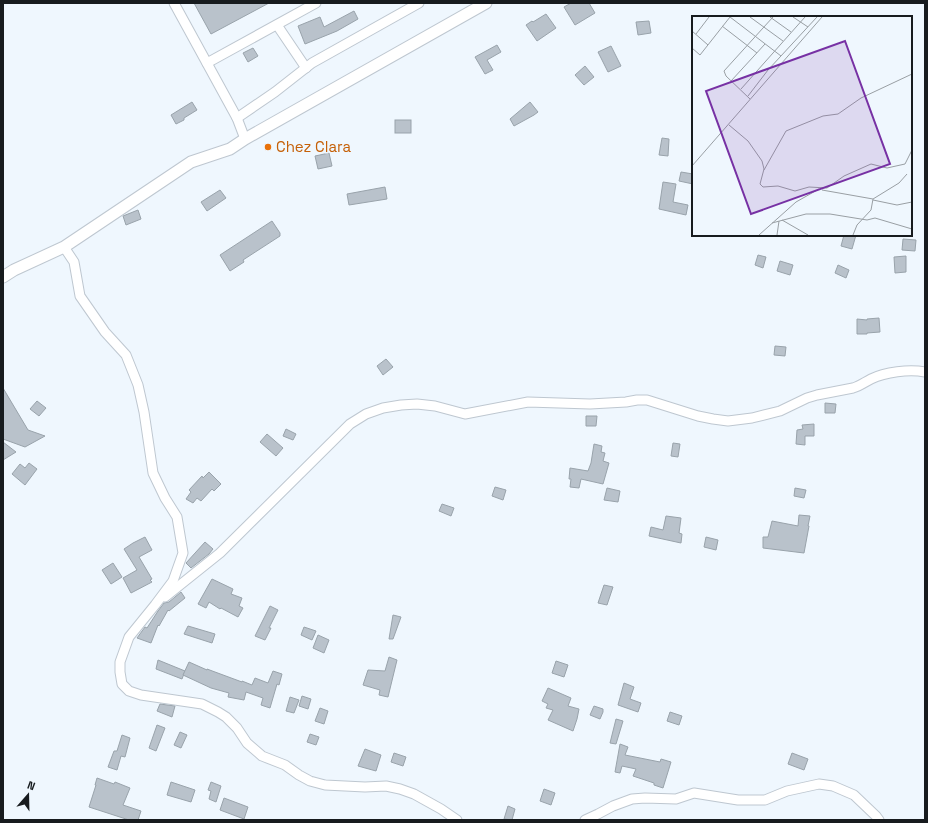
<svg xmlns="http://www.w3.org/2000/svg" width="928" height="823" viewBox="0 0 928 823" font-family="'Space Grotesk',sans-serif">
<rect width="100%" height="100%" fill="#eff7fe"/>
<g fill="#b9c2cb" stroke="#99a3ab">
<path d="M194,3H269L211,34Z"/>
<path d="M571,3H589L595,13L575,25L564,7Z"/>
<path d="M354,11L358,19L337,31L305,44L298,26L320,17L324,27Z"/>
<path d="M546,14L556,28L537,41L526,25L532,21L533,22Z"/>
<path d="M649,21L651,33L638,35L636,22Z"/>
<path d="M497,45L501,52L487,60L493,70L485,74L475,57Z"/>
<path d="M611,46L621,66L608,72L598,52Z"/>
<path d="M253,48L258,56L248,62L243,53Z"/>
<path d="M585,66L594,77L584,85L575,75Z"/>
<path d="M192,102L197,110L184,118V120L176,124L171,115Z"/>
<path d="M530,102L538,112L534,115L514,126L510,119Z"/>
<rect x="395" y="120" width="16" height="13"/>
<path d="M662,138L669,139L668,156L659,155Z"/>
<path d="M329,153L332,166L318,169L315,156Z"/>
<path d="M681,172L693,174V184L679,181Z"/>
<path d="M663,182L676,184L673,202L688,205L686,215L659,209Z"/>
<path d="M385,187L387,199L349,205L347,194Z"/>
<path d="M220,190L226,198L207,211L201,202Z"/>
<path d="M138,210L141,219L126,225L123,216Z"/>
<path d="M272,221L280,233V236L243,260L244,262L230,271L220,255Z"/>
<path d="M844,235H856L852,249L841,246Z"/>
<path d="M903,239L916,240L915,251L902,250Z"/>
<path d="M758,255L766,257L763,268L755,265Z"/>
<path d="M906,256V272L895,273L894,257Z"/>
<path d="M780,261L793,265L790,275L777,271Z"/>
<path d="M838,265L849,270L846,278L835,273Z"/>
<path d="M879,318L880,332L867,333V334H857V319L867,320V319Z"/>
<path d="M775,346L786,347L785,356L774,355Z"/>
<path d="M386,359L393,367L383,375L377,366Z"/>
<path d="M3,388L28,430L45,436L25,447L3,439Z"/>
<path d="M37,401L46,408L39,416L30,409Z"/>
<path d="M825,403L836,404L835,413H825Z"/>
<path d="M586,416H597L596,426H586Z"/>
<path d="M814,424V436H805V445L796,444L797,430L803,429L802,425Z"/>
<path d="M286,429L296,434L293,440L283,436Z"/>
<path d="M267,434L283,448L276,456L260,442Z"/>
<path d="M3,442L16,452L3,460Z"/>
<path d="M673,443L680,444L678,457L671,456Z"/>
<path d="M594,444L602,446L601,452L605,453L603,461L609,463L603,484L581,479L579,488L570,487L571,479H569L570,468L588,471L591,463Z"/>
<path d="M29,463L37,469L25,485L12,474L20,464L25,468Z"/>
<path d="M209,472L221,484L214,491L212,489L201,501L197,498L193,503L186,499L191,492L189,490L202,476L203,478Z"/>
<path d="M495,487L506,490L503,500L492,496Z"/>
<path d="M607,488L620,491L618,502L604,500Z"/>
<path d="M795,488L806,490L804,498L794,496Z"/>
<path d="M442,504L454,508L451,516L439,511Z"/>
<path d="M799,515L810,516L808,526H809L804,553L763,548V537H768L772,521L798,526Z"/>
<path d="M666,516L681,518L679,533L682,534L681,543L649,536L651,527L663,530Z"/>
<path d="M145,537L152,550L139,557L152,579L150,580L152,582L131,593L123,578L137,570L124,549L133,543Z"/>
<path d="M706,537L718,540L716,550L704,547Z"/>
<path d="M205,542L213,549L209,554L191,568L186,563Z"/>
<path d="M113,563L122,577L111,584L102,570Z"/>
<path d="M212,579L233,589L231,594L242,598L239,606L243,608L238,617L221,608L220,609L209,602L206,608L198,604Z"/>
<path d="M604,585L613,587L607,605L598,603Z"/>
<path d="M181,592L185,598L169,611L168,610L159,626L158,625L151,643L137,638L145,627L147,628L158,611L164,603L169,602Z"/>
<path d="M270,606L278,610L269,628H271L265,640L255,636Z"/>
<path d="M393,615L401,617L393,639H389Z"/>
<path d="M188,626L215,634L212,643L184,634Z"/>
<path d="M304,627L316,631L312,640L301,635Z"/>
<path d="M318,635L329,640L324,653L313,648Z"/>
<path d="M389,657L397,660L388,697L379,695L380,690L363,685L368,670L385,671Z"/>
<path d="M158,660L185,671L182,679L156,669Z"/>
<path d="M556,661L568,665L564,677L552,673Z"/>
<path d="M189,662L207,670V669L215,672L242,682V681L252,685L255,678L268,683L273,671L282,674L279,685L277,684L270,708L261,705L263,698L246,692L244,700L228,697L229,693L211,688L183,675Z"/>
<path d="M624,683L634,687L630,699L641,703L638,712L618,705Z"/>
<path d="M548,688L571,698L568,706L579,709L577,719L573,731L548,720L553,710L546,708L548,704L542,701Z"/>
<path d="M302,696L311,699L308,709L299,706Z"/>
<path d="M290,697L299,700L294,713L286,711Z"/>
<path d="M160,704L175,706L172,717L157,711Z"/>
<path d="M594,706L603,709V712L600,719L590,715Z"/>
<path d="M320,708L328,711L324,724L315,721Z"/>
<path d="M670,712L682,716L679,725L667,721Z"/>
<path d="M616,719L623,721L616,744L610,743Z"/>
<path d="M157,725L165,728L156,751L149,748Z"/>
<path d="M180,732L187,735L181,748L174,745Z"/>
<path d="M310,734L319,737L316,745L307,742Z"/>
<path d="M122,735L130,738L125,757L121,756L117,770L108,767L114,751H117Z"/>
<path d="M620,744L628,747L625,755L660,762L661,759L671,762L663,788L654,785V783L633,776L636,769L622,766L620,773L615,772Z"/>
<path d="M365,749L381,755L376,771L358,766Z"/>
<path d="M394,753L406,757L403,766L391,762Z"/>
<path d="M792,753L808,759L804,770L788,764Z"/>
<path d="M97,778L114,784L115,782L130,788L123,805L141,811L138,820H129L89,807L96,785H95Z"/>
<path d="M171,782L195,790L191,802L167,795Z"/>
<path d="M211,782L221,786L216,802L209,799L211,791L208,790Z"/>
<path d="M544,789L555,793L551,805L540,801Z"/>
<path d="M224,798L248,807L244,819L220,810Z"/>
<path d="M508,806L515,809L512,820L504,819Z"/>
</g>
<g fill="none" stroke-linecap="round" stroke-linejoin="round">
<g stroke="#bec7d0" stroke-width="11">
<g id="minor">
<path d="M174,3L237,118L245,139"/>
<path d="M277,25L306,68"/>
<path d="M207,63L316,3"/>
<path d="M237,118L275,92L312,63L419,3"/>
<path d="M64,247L74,262L80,296L105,332L126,355L138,385L144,412L153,473L165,498L177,517L183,553L173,581L155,605L129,637L120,662V672L122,684L129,691L141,695L202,704L218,712L226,717L237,728L247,743L262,756L285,765L299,775L310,781L325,785L365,787L386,786L400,789L414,794L441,809L457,820"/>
<path d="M165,597L220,553L350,424L366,414L383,408L401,405L417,404L435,406L465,414L528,402L590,404L626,402L637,400H647L698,416L713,419L728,421L752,418L780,411L807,398L817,395L853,388C860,386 865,382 871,379C885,372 909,369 925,372"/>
<path d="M585,820L598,814L613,806L632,799L645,798L676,799L694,793L738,800H765L787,791L819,784L833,786L854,795L876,816L879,820"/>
</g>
</g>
<g stroke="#bec7d0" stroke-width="13">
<path id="major" d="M3,277L14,270L64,247L191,162L230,149L245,139L486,3"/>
</g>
<use href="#minor" stroke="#fff" stroke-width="9"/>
<use href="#major" stroke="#fff" stroke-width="11"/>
</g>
<circle fill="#e8710a" stroke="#eff7fe" stroke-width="1.5" cx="268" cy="147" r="4"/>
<g text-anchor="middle" stroke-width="3" stroke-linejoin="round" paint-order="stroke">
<g font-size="15" fill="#c56008" stroke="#eff7fe" text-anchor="start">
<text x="276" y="152">Chez Clara</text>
</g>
</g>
<g transform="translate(692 16)">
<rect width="220" height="220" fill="#eff7fe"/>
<path fill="none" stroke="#999fa4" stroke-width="1" d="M58,1L91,25M78,1L99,16M101,1L116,11M30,10L65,37M0,15L16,29M4,18L17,1M0,32L8,39L38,1L89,40M39,65L73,28M49,73L113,1M56,80L76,54L125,1M58,83L34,60L32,55L81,1M37,109L56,125L70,145L72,153L68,168L71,171L86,170L103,175L117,171L135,172L152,160L179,148L195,152L213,148L220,134M0,150L130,1M72,154L94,115L131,100L146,98L169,82L220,58M130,174L181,183M181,184L205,189L220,186M90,204L116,219M80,207L114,198H138L175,204L183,202L220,213M67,219L104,186L127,173M85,219L87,205M161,219L165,209L179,194L181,183L207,167L215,158"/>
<path fill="#7731a4" fill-opacity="0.15" stroke="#7731a4" stroke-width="2" d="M153,25L198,148L59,198L14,75Z"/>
<rect width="220" height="220" fill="none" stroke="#171b1e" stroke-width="2"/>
</g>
<rect width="928" height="823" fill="none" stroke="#171b1e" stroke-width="8"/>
<g transform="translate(28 795) rotate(20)" stroke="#eff7fe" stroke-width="3" paint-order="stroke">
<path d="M0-3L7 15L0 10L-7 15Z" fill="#171b1e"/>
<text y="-6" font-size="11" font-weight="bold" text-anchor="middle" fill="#171b1e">N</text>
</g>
</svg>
